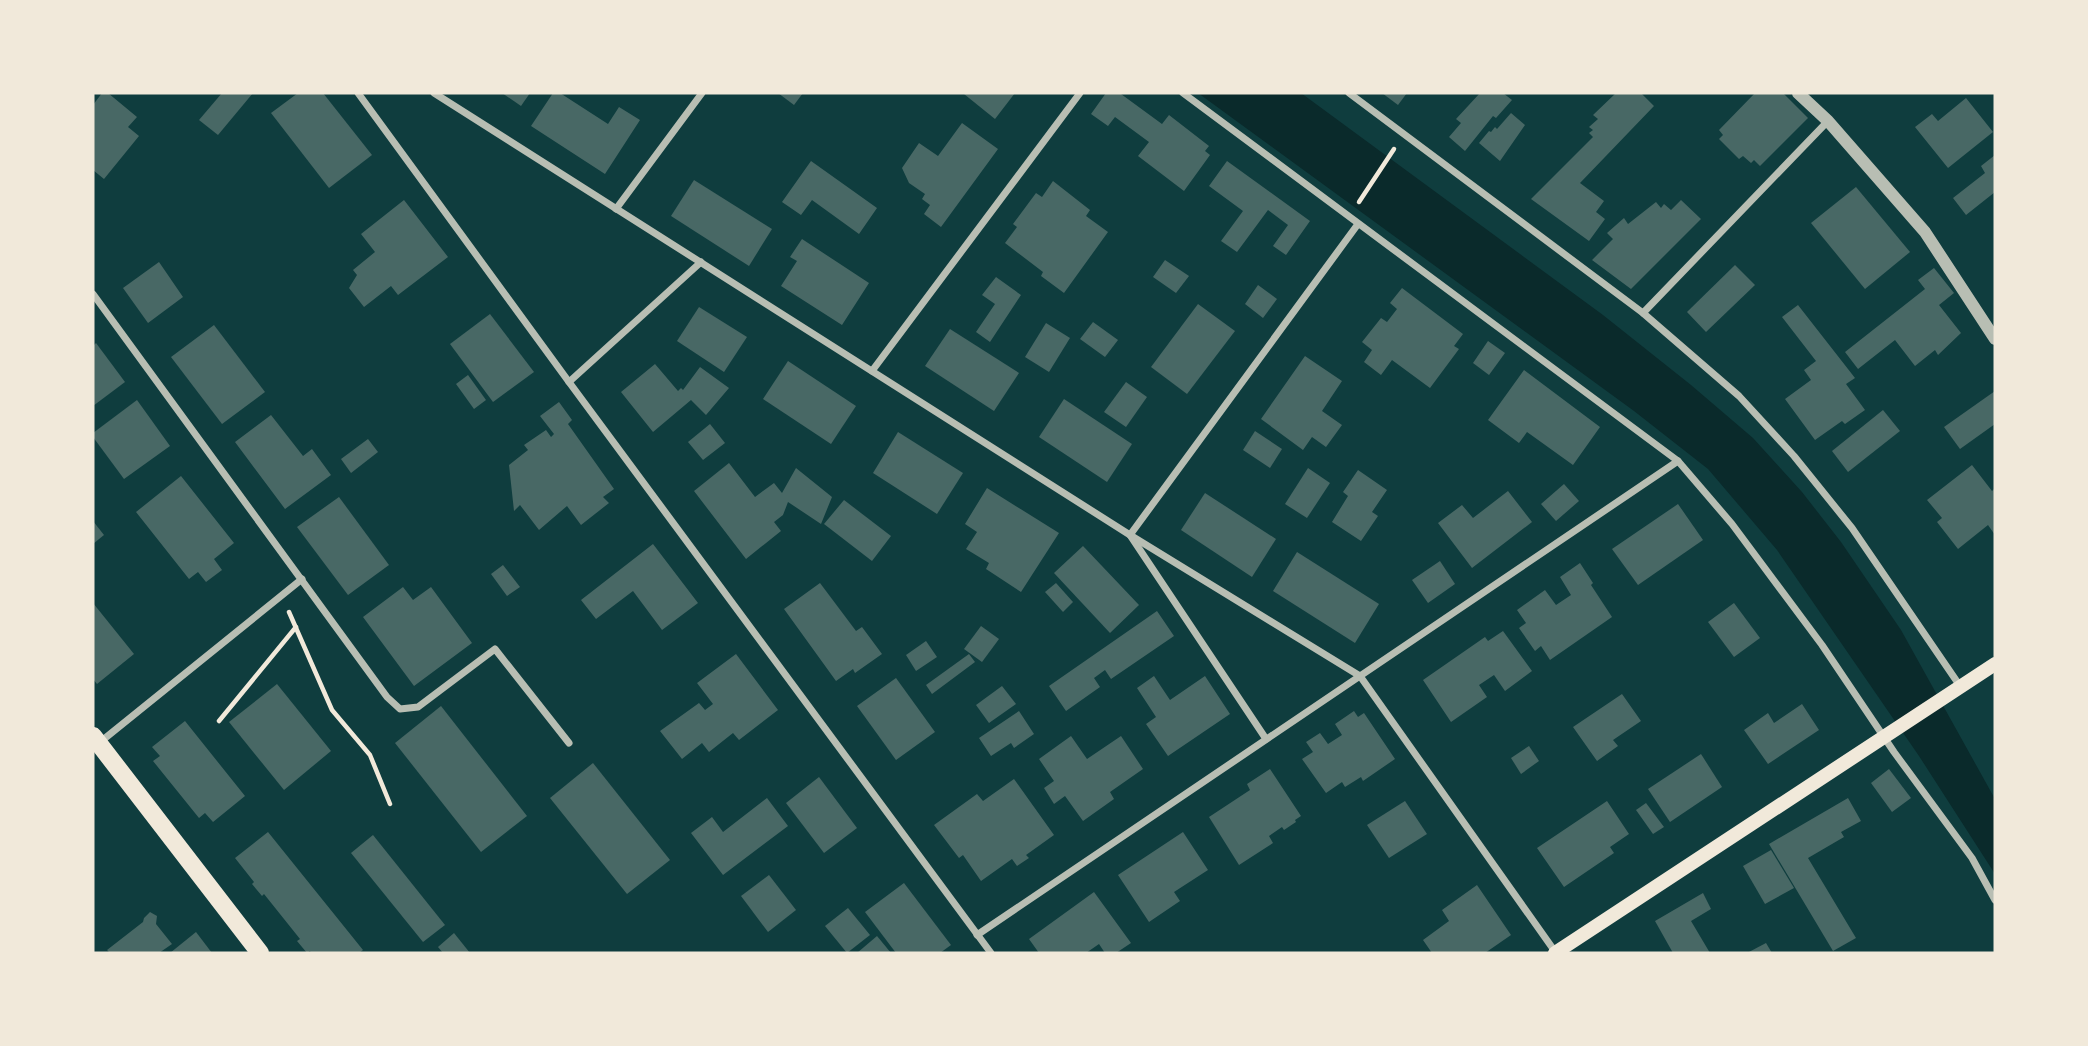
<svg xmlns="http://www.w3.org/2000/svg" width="2088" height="1046" viewBox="0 0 2088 1046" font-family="'Titillium Web',sans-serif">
<rect width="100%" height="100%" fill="#0f3d3e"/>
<path fill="#0a2a2b" d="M1198,93H1301L1603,315L1691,385L1753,438L1802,492L1841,542L1901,630L1995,799V874L1919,756L1777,550L1708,469L1634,411Z"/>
<g fill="#486865">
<path d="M102,93H108L137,117L128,127L139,136L104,179L93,170V105Z"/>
<path d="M222,93H253L218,135L199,120Z"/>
<path d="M298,93H323L372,155L329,188L271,113Z"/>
<path d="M502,93H530L521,106Z"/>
<path d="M553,93H560L608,124L619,107L640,120L605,174L531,126Z"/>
<path d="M778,93H803L794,105Z"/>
<path d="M965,93H1015L995,119L964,94Z"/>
<path d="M1106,93H1122L1121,94L1162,124L1169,115L1209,146L1205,151L1210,155L1184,191L1138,156L1149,142L1115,117L1108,126L1091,114Z"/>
<path d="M1382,93H1407L1398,105Z"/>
<path d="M1480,93H1503L1512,100L1496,118L1493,116L1465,151L1449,137L1461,123L1456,119Z"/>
<path d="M1616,93H1641L1654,106L1580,183L1604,201L1596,212L1605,219L1589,241L1531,199L1593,137L1589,133L1593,130L1589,127L1598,119L1593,115Z"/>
<path d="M1755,93H1783L1808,118L1760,166L1754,160L1751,163L1743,156L1739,159L1719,139L1723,135L1719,130Z"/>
<path d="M1966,98L1993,132L1948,168L1915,127L1932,114L1938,121Z"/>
<path d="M1511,113L1525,125L1500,161L1479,143L1489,131L1491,132L1495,127L1497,129Z"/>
<path d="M962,123L998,149L941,227L924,214L930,205L922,199L925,194L909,183L902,168L919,143L938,156Z"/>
<path d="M1995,155V192L1966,215L1953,198L1985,173L1981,166Z"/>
<path d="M811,161L877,208L859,234L812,200L801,215L782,202Z"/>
<path d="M1227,161L1310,221L1286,255L1273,246L1288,225L1268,210L1237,252L1221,241L1243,211L1209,186Z"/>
<path d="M694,180L772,229L749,266L671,216Z"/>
<path d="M1053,181L1090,210L1086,216L1108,232L1064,293L1041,276L1043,272L1005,243L1017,227L1013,224L1036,193L1042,197Z"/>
<path d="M1856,187L1910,252L1865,289L1811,223Z"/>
<path d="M404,200L448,257L398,295L391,286L364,307L349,288L357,275L353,270L375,252L361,234Z"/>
<path d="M1681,200L1701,219L1631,289L1592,260L1613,239L1607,233L1624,218L1628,224L1656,202L1661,208L1664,204L1671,210Z"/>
<path d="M802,239L869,283L842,325L781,286L797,261L790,257Z"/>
<path d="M1165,260L1189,276L1176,293L1153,277Z"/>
<path d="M159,262L183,297L148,323L123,288Z"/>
<path d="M1735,265L1755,285L1706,332L1687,312Z"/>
<path d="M1934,268L1954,293L1939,305L1961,333L1938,355L1935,350L1915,366L1895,340L1858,369L1845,352L1925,289L1918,280Z"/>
<path d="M996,277L1021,295L990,342L976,332L995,304L982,295Z"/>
<path d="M1258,285L1277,299L1263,318L1245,304Z"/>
<path d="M1402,288L1463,334L1454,346L1459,349L1430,388L1392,360L1381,375L1364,362L1372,350L1362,342L1381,318L1387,322L1397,309L1390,303Z"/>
<path d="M1198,304L1235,331L1187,394L1151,367Z"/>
<path d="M1798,305L1855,378L1846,384L1865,410L1845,424L1842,421L1815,440L1785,399L1811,380L1804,370L1816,361L1782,317Z"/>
<path d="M699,307L747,337L724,372L677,341Z"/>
<path d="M490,314L534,372L493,402L450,344Z"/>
<path d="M1093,322L1118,340L1105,357L1080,339Z"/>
<path d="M1046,323L1070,338L1049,372L1025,357Z"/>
<path d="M214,325L265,392L222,424L171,357Z"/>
<path d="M950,329L1019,373L994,411L925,366Z"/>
<path d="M1488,341L1505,353L1489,375L1473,363Z"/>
<path d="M96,343L125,382L93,406V346Z"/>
<path d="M1305,356L1342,381L1322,411L1342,425L1326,447L1312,437L1303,450L1261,419Z"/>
<path d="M788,361L856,406L831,444L763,399Z"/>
<path d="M655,364L678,391L681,388L683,390L700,367L729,388L706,415L691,400L653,432L621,392Z"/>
<path d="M1524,370L1600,427L1573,465L1527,432L1519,443L1488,420Z"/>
<path d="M468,375L486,400L474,409L456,384Z"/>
<path d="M1126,382L1147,397L1126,427L1104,412Z"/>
<path d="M1995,391V424L1960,449L1944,427Z"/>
<path d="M1064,399L1132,444L1107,482L1039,437Z"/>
<path d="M137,400L170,446L124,479L93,437V433Z"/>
<path d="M559,402L572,420L568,424L614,489L603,497L609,503L581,525L567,506L539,530L520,505L514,511L509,465L528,450L524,445L546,430L551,437L554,434L540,416Z"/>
<path d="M1883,410L1900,431L1848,472L1832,451Z"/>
<path d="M271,415L303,456L312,449L331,475L285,509L235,442Z"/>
<path d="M710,424L725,443L703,460L688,442Z"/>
<path d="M1255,431L1282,449L1270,468L1243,450Z"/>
<path d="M898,432L963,473L937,514L873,473Z"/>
<path d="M368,439L378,452L351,473L341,459Z"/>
<path d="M729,463L755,497L774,483L782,493L796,468L832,497L821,524L788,502L783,515L774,522L781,531L746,559L694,491Z"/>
<path d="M1972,465L1992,491L1995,488V535L1988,525L1958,549L1937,522L1942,518L1927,500Z"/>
<path d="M1308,468L1330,483L1307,518L1285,504Z"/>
<path d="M1358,470L1387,490L1372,512L1378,516L1361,541L1332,522L1348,496L1343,492Z"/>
<path d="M181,476L234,543L214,559L222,570L206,582L198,572L189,579L136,512Z"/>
<path d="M1564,484L1579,501L1556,521L1541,504Z"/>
<path d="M987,488L1059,533L1021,592L986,569L989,563L966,549L977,532L965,524Z"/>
<path d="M1508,491L1532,522L1472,568L1438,523L1462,505L1473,518Z"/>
<path d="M1205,493L1276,539L1252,577L1181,530Z"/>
<path d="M339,497L389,565L348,595L297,527Z"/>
<path d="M844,500L891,536L872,561L824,524Z"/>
<path d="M1678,504L1703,540L1638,585L1612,549Z"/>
<path d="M93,521L104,535L93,544Z"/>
<path d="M653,544L698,603L662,630L633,591L596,619L581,600Z"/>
<path d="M1083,546L1139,605L1110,633L1054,573Z"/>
<path d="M1297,552L1379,604L1355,643L1273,591Z"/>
<path d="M1440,561L1455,584L1428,603L1412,580Z"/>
<path d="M1580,563L1593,583L1591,585L1612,617L1550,660L1541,646L1535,651L1519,628L1526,623L1517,610L1545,590L1556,605L1571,595L1560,577Z"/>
<path d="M503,565L520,587L507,596L491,574Z"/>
<path d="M820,583L856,631L862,627L882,654L855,673L853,669L836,681L784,609Z"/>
<path d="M1056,583L1073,602L1063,612L1045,592Z"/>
<path d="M403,587L413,600L431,587L472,643L414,686L363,617Z"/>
<path d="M93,603L134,654L97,684L93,679Z"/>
<path d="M1734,603L1760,638L1734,657L1708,622Z"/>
<path d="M1157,611L1174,636L1111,679L1105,670L1094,678L1100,687L1066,711L1049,686Z"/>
<path d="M981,626L999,639L982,662L964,649Z"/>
<path d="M1503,631L1532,671L1505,691L1494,675L1479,685L1487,697L1451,722L1423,680L1485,637L1488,641Z"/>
<path d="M926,641L937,657L916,671L906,655Z"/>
<path d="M736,654L778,710L739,740L733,733L709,752L702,743L682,759L660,731L699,703L705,710L713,704L697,683Z"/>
<path d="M969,654L975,662L932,694L926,685Z"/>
<path d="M1154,676L1170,700L1205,676L1230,714L1168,756L1146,724L1156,717L1137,688Z"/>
<path d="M896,678L935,732L896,760L857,706Z"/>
<path d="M277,684L331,751L284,790L229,722Z"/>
<path d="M1002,686L1016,704L989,723L976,705Z"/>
<path d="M1622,694L1641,721L1613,740L1618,746L1597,761L1573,727Z"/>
<path d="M1802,704L1819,730L1768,764L1744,730L1768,713L1774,723Z"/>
<path d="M441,706L527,816L481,852L395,743Z"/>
<path d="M1019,711L1034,734L1014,748L1011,743L991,756L979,738Z"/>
<path d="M1354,711L1358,717L1364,713L1395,759L1363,781L1361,777L1345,787L1342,782L1326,793L1302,759L1313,752L1306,742L1320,733L1328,744L1342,735L1335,724Z"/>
<path d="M185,721L245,796L213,822L205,813L199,818L153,761L160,756L152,747Z"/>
<path d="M1071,736L1087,759L1121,736L1143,769L1110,792L1114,799L1083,821L1065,796L1054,804L1044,788L1054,781L1039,759Z"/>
<path d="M1529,746L1539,761L1521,774L1511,758Z"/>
<path d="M1701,754L1722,787L1670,822L1648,789Z"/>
<path d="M593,763L670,860L627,894L550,798Z"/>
<path d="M1270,769L1301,816L1295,820L1296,822L1284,830L1282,827L1269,836L1273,843L1239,865L1209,817L1250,790L1247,784Z"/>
<path d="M1889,769L1911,798L1892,812L1871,783Z"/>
<path d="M819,777L857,828L824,853L786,803Z"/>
<path d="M1014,779L1054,835L1026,855L1029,858L1017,866L1012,859L981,881L963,855L959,858L934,825L977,794L983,801Z"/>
<path d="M767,798L788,826L723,875L691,833L712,817L723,832Z"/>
<path d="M1848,798L1861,821L1841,832L1844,837L1808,858L1856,938L1833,951L1769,844Z"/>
<path d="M1405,801L1427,834L1389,858L1367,825Z"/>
<path d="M1607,801L1629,834L1610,847L1614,853L1564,887L1537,848Z"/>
<path d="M1646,803L1664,827L1653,834L1636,810Z"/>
<path d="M268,832L363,950L359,953H311L310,951L307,953L297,941L300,939L264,894L262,896L252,884L254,882L235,858Z"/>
<path d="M1183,832L1208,870L1174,892L1180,901L1149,922L1118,875Z"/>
<path d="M373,835L445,925L423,942L351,853Z"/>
<path d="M1771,850L1794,888L1765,904L1743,866Z"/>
<path d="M769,875L796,910L768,932L741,896Z"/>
<path d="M904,883L951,945L940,953H896L865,912Z"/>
<path d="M1477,885L1511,935L1485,953H1432L1423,940L1449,921L1442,910Z"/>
<path d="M1094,892L1131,943L1116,953H1105L1099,944L1086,953H1039L1029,939Z"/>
<path d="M1703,893L1711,909L1691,921L1710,953H1673L1655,921Z"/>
<path d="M848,908L870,935L847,953L825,926Z"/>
<path d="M150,912L157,916L156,924L172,944L159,953H110L107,950L143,922L144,918Z"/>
<path d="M196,932L212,953H170Z"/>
<path d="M454,933L470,953H443L438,947Z"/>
<path d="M877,936L891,953H857Z"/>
<path d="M1766,943L1772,953H1747Z"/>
</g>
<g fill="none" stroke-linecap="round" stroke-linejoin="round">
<g stroke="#f1e9da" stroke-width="4.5">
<path d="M1359,202L1394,149"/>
<path d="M289,612L332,710L370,755L390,804"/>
<path d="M219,721L296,627"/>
</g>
<g stroke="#b8beb3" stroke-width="7">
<path d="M358,93L569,382L991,953"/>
<path d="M434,93L1130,535L1360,676L1556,953"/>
<path d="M1183,93L1678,461L1732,524L1822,645L1894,752L1972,858L1995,900"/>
<path d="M1349,93L1643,313L1739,396L1794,456L1852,528L1960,686"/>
<path d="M616,209L702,93"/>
<path d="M93,294L387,697L400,709L418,707L495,649L569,743"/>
<path d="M1643,313L1828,121"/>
<path d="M872,371L1080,93"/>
<path d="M569,382L701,262"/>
<path d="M1266,739L1130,535L1358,224"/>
<path d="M99,743L302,579"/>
<path d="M977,935L1678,461"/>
</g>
<path stroke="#b8beb3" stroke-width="12" d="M1798,93L1828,121L1925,232L1995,339"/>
<path stroke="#f1e9da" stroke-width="14" d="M1555,953L1995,664"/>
<path stroke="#f1e9da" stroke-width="18" d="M93,736L260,953"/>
</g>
<rect width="2088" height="1046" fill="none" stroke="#f1e9da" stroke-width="189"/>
</svg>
